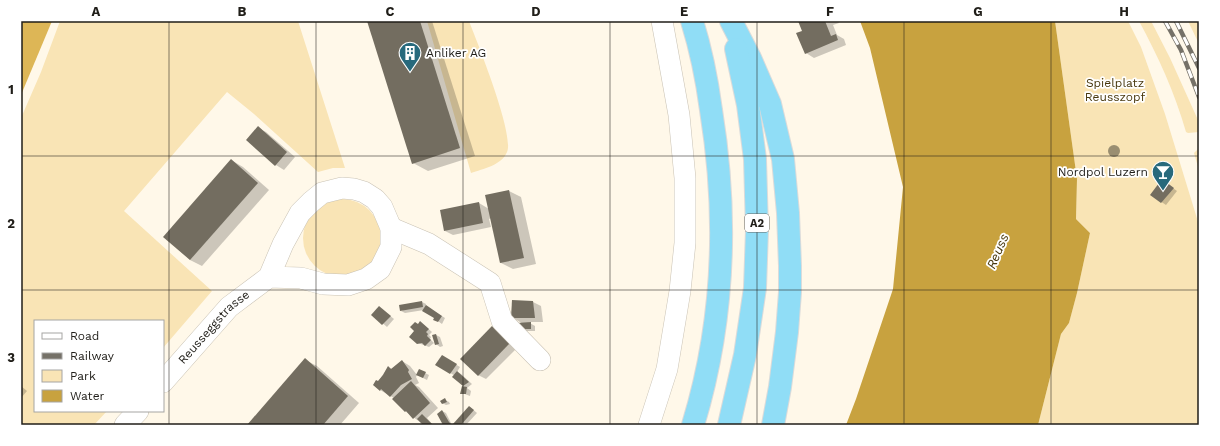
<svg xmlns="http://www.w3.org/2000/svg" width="1220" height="446" viewBox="0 0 1220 446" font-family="'Work Sans',sans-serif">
<rect width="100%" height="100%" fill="#fff8e9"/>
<g fill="#f9e4b5">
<path d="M60,21H298L345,168H333L318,172L254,114L227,92L124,211L212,291L163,348V321H35V411H107L94,425H21V118L41,72Z"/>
<path d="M427,21H469C477,42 515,135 507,152C502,165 483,169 471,173Z"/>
<path d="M1055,21H1128L1141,47L1165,114L1199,225V425H1038L1061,334L1069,323L1077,293L1090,233L1076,219L1077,179Z"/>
<path d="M1139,21H1151L1170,58L1198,120L1199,132L1188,133L1186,132C1175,93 1158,56 1139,21Z"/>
<path d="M1188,21H1199V44Z"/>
<path d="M1199,148V170L1194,153Z"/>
<circle cx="342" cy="238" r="39"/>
</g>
<path fill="#ddb656" d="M21,21H52L21,95Z"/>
<path fill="#c8a23f" d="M860,21H1055L1077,179L1076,219L1090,233L1077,293L1069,323L1061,334L1038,425H846L856,399L893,289L903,187L870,48Z"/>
<g fill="#0003">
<path d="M368,21H432L475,156L428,171L413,163Z"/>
<path d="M799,21H838L839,23L833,25L837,35L844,39L846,45L814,58L806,53L803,31Z"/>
<path d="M258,128L266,132L295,157L284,170L276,165Z"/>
<path d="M231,160L243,167L269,190L202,266L190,260L164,237Z"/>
<path d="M1166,183L1177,191L1166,205L1151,195Z"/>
<path d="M509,191L521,197L536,264L513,269L501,263L491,218L489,219L491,227L453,235L445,231L479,203L489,209Z"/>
<path d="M513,301L533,302L541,306L543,322H528L535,326V331H522L523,324L512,317Z"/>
<path d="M422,302L426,304V306L445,318L442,324L435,319V318L424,310L405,313L401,311Z"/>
<path d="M383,310L394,319L387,327L373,315Z"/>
<path d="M418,325H424L432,332L429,335L431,337L430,339L434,343L429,347L418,343Z"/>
<path d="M492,327L517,348L486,379L478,375Z"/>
<path d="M436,335L440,337L443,346L440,347L436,344Z"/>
<path d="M442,356L460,367L457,372L461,374L472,384L467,388L463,386L455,376L437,364Z"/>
<path d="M305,360L317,366L359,403L340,425H248Z"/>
<path d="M402,361L410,366L417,375L419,370L429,375L427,380L417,375L416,377L419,383L415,385L419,387L438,408L427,418L433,425H424L405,411L394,398L380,390L378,382L388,367L392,369Z"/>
<path d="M21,386L27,391L21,398Z"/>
<path d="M467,388L471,391L470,396L462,393Z"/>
<path d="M445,400L449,402L450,404L446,405L442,403Z"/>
<path d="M470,407L477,413L466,425H456Z"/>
<path d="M442,411L446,413L452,425H445Z"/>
</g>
<g fill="#736d60">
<path d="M367,21H420L460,148L412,164Z"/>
<path d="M798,21H825L831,36L836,34L838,40L805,54L796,33L802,31Z"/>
<path d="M258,126L287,152L275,166L246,140Z"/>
<path d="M231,159L258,183L190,260L163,237Z"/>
<path d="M1162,179L1174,188L1161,203L1150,195Z"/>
<path d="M509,190L524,258L500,263L485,195Z"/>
<path d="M479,202L483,223L444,231L440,210Z"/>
<path d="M512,300L533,301L535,318H511Z"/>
<path d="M422,301L423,307L400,311L399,305Z"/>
<path d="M426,305L442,316L438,322L433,320L434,318L422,311Z"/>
<path d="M379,306L391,316L382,325L371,315Z"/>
<path d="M420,321L429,329L426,332L428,334L427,336L431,340L425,346L422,343L417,344L409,337L414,331L410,327L415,322L418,324Z"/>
<path d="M531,322V329H517V323Z"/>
<path d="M492,326L510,343L478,376L460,359Z"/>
<path d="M436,334L439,344L435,345L432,335Z"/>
<path d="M442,355L457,364L450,374L435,365Z"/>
<path d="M305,358L348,396L323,425H247Z"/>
<path d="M402,360L409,370L408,372L412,379L401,385L390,397L381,389L380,391L373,385L376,380L378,381L383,375L388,366L391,369Z"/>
<path d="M419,369L426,372L423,378L416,375Z"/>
<path d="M457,371L469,382L463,386L452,377Z"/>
<path d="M411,381L430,403L413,419L406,411L405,412L392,399Z"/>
<path d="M462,386L467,387L466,394H460Z"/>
<path d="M445,398L447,402L442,404L440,401Z"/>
<path d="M469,406L474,410L461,425H454L453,424Z"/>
<path d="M442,410L449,422L452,425H443L437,414Z"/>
<path d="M422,414L433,425H423L417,419Z"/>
</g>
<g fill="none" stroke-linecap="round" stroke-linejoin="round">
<g stroke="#c9c2b4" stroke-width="22">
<g id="minor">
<path d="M391,228L429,244L490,283L502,321L540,360"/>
<path id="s1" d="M163,382L229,307L269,277L283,244L300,213L311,202L322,193L342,188L354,189L364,192L375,199L382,207L391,228V247L380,269L366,279L348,285L323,284L301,278L269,277"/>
<path d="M125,425L138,411"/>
<path d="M649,425L667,369L680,291L685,243V178L679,115L662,21"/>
</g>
</g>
<g stroke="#dbdbda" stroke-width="24">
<g id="highway">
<path d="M692,21C701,50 707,80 711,110C728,215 724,323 693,425"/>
<path d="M731,21L750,58L770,104L783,159L788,213L790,266V292L787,332L780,387L773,425"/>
<path d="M729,425L745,355L755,288L757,230L755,159L748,105L736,49"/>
</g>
</g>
<use href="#minor" stroke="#fff" stroke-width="21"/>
<use href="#highway" stroke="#90ddf6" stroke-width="22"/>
<g stroke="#757168" stroke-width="4.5">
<g id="rail">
<path d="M1165,21L1181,50L1199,97"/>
<path d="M1176,21L1199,68"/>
</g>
</g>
<use href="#rail" stroke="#fff" stroke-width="3" stroke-dasharray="9" stroke-linecap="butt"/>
</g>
<circle fill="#9a8e71" cx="1114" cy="151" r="6"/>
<path fill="none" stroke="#201e19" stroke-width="1" stroke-opacity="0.55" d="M169,21V425M316,21V425M463,21V425M610,21V425M757,21V425M904,21V425M1051,21V425M21,156H1199M21,290H1199"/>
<defs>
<g id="building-pin" transform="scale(1.15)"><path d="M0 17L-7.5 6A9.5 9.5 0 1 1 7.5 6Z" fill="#27697c" stroke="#fff"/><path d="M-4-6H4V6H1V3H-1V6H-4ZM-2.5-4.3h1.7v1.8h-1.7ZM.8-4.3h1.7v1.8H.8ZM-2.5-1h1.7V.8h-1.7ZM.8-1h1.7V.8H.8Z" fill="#fff"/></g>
<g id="bar-pin" transform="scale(1.15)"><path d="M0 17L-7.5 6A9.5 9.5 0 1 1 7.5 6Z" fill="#27697c" stroke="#fff"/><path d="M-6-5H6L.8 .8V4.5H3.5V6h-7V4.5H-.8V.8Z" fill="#fff"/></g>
</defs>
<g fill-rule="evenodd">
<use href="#building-pin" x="410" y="53"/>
<use href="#bar-pin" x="1163" y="172"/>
</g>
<g text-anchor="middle" stroke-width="3.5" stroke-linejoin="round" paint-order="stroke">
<rect fill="#fff" stroke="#63625e" stroke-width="1" x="745" y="214" width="24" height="18" rx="3"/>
<g font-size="11" font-weight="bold" fill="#201e19">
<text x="757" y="227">A2</text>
</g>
<g font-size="12" fill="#201e19" stroke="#fff" text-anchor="start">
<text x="426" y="57">Anliker AG</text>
<text x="1148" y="176" text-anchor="end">Nordpol Luzern</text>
</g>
<g font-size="12" fill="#48380e" stroke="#fff">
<text x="1115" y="87">Spielplatz<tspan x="1115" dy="14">Reusszopf</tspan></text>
</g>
<g font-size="12" fill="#201e19" stroke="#fff">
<text dy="4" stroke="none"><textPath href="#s1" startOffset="75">Reusseggstrasse</textPath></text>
</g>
<g font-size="13" font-style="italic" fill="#49390f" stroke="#fff">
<text transform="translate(997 251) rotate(-67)" y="5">Reuss</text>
</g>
</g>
<rect width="1220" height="446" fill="none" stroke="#ffffff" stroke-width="44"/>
<rect x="34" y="320" width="130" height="92" fill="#ffffff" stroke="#a6a5a3"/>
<rect x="42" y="333" width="20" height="6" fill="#ffffff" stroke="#a6a5a3"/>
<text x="70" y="340" font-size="12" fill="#201e19">Road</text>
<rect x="42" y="353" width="20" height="6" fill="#757168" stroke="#a6a5a3"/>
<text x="70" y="360" font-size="12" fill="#201e19">Railway</text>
<rect x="42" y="370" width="20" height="12" fill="#f9e4b5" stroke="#a6a5a3"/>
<text x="70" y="380" font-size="12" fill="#201e19">Park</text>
<rect x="42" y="390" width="20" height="12" fill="#c8a23f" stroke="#a6a5a3"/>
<text x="70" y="400" font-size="12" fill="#201e19">Water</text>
<rect x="22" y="22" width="1176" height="402" fill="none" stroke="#201e19" stroke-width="1.5"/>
<g font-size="13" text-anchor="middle" font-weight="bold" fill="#201e19">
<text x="96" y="16">A</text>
<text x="242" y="16">B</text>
<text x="390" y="16">C</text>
<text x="536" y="16">D</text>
<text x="684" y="16">E</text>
<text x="830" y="16">F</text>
<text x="978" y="16">G</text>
<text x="1124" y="16">H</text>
<text x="11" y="94">1</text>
<text x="11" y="228">2</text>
<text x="11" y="362">3</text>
</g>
</svg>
